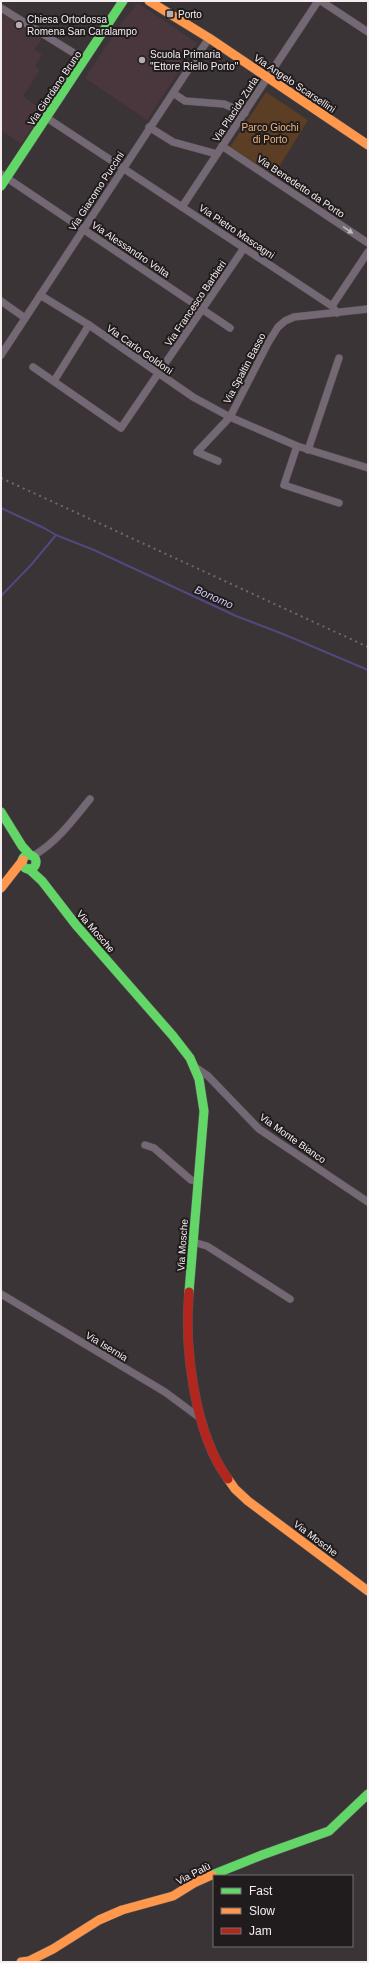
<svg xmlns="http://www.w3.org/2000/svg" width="369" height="1963" viewBox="0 0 369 1963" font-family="Arial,sans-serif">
<rect width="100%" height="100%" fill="#3a3436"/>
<g fill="#4a373e">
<path d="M138,3L197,43L147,120L85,78L122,22Z"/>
<path d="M1,13L42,39L34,49L42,55L35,66L40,70L23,96L43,111L21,144L1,130Z"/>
</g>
<path fill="#5b3e23" d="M266,92L308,120L274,175L230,147Z"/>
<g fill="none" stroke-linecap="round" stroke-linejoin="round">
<g stroke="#534780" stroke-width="2">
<path d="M1,508L44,528L56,535L31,565L1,596"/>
<path d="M56,535L94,550L236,616L283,634L368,670"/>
</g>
<g stroke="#575254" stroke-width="8">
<g id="street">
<path d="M321,1L368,32"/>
<path d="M1,8L85,60"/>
<path d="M173,93L185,101L224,104L245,113"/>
<path d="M47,118L332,306L337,313"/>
<path d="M149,127L173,142L217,154"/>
<path d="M222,146L368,243"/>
<path d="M1,174L230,328"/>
<path d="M182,207L318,1"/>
<path d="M40,295L89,325L193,397L230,417L297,446L368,468"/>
<path d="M1,301L25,318"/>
<path d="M332,306L368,252"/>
<path d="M1,355L209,38"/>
<path d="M33,367L121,428L244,248"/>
<path d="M54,381L89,325"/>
<path d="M297,446L284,485L339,503"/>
<path d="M308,450L339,358"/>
<path d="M218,461L197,452L230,417L268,343L278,327L285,321L294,317L368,309"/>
<path d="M33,856C57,842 73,820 90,799"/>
<path d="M195,1067L208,1076L259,1129L368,1202"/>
<path d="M145,1145L154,1148L191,1180L197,1181"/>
<path d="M193,1242L207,1246L290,1299"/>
<path d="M1,1294L165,1392L200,1418"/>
</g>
</g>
<g stroke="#575254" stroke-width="10">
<g id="fast">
<path d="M1,186L123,1"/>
<path d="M1,812L22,846L30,855"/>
<circle cx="29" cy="862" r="7"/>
<path d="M29,869L42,881L76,925L173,1036L190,1058L199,1079L204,1111L189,1292"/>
<path d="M212,1875L262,1855L329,1831L368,1794"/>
</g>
</g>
<g stroke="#575254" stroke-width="10">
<g id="slow">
<path d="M149,1L209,38L368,145"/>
<path d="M1,888L23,860"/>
<path d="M228,1479L235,1489L248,1501L368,1591"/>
<path d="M21,1962L29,1961L53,1949L99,1920L122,1910L173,1896L194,1883L212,1875"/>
</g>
</g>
<g stroke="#575254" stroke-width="10">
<path id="jam" d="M189,1292C184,1347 194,1433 228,1479"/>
</g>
<use href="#street" stroke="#746874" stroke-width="7"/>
<use href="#fast" stroke="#63d668" stroke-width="9"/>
<use href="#slow" stroke="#ff974d" stroke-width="9"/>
<use href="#jam" stroke="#b3261e" stroke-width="9"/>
<path stroke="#716970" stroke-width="2" stroke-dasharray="2 4" stroke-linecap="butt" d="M1,478L368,647"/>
</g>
<defs><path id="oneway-solid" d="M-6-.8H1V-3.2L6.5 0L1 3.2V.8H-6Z"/></defs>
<use fill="#c1b8be" href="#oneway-solid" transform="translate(348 230) rotate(34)"/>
<g fill="#b4acae" stroke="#201b1c" stroke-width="1.5">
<rect x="166" y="10" width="8" height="8" rx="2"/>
<circle cx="19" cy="25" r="4"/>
<circle cx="142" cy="60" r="4"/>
</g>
<g text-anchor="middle" stroke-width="4" stroke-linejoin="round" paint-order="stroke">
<g font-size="10" fill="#f5edef" stroke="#201b1c" text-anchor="start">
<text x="178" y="18">Porto</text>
<text x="27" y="23">Chiesa Ortodossa<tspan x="27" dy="12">Romena San Caralampo</tspan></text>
<text x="150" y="58">Scuola Primaria<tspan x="150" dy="12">"Ettore Riello Porto"</tspan></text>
</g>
<g font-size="10" fill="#f5edef" stroke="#201b1c">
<text transform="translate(295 83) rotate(34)" y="4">Via Angelo Scarsellini</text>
<text transform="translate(54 88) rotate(-56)" y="4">Via Giordano Bruno</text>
<text transform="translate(235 109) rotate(-57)" y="4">Via Placido Zurla</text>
<text transform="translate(301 186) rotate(34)" y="4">Via Benedetto da Porto</text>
<text transform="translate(96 191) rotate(-57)" y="4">Via Giacomo Puccini</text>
<text transform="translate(237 231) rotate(34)" y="4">Via Pietro Mascagni</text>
<text transform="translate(131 249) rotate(34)" y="4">Via Alessandro Volta</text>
<text transform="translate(195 303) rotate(-56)" y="4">Via Francesco Barbieri</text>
<text transform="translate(140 349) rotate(35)" y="4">Via Carlo Goldoni</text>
<text transform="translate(244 368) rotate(-62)" y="4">Via Spaltin Basso</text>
<text transform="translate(96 931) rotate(49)" y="4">Via Mosche</text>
<text transform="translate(293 1138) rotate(35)" y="4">Via Monte Bianco</text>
<text transform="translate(182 1245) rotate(-86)" y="4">Via Mosche</text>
<text transform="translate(107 1346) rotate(31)" y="4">Via Isernia</text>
<text transform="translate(316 1538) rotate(37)" y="4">Via Mosche</text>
<text transform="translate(193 1873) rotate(-27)" y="4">Via Palù</text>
</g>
<g font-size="10" fill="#f5b67d" stroke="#201b1c">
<text x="270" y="131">Parco Giochi<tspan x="270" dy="12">di Porto</tspan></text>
</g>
<g font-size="11" font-style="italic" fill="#d0cbf1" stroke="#201b1c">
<text transform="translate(214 597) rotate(24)" y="4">Bonomo</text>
</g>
</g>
<rect width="369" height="1963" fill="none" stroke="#f5edef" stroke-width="4"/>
<rect x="213" y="1875" width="140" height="72" fill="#201b1c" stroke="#756f70"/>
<rect x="221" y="1888" width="20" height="6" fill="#63d668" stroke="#756f70"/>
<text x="249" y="1895" font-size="12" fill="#f5edef">Fast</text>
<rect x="221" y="1908" width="20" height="6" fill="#ff974d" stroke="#756f70"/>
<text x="249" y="1915" font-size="12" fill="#f5edef">Slow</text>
<rect x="221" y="1928" width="20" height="6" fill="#b3261e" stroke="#756f70"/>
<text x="249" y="1935" font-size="12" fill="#f5edef">Jam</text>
</svg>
